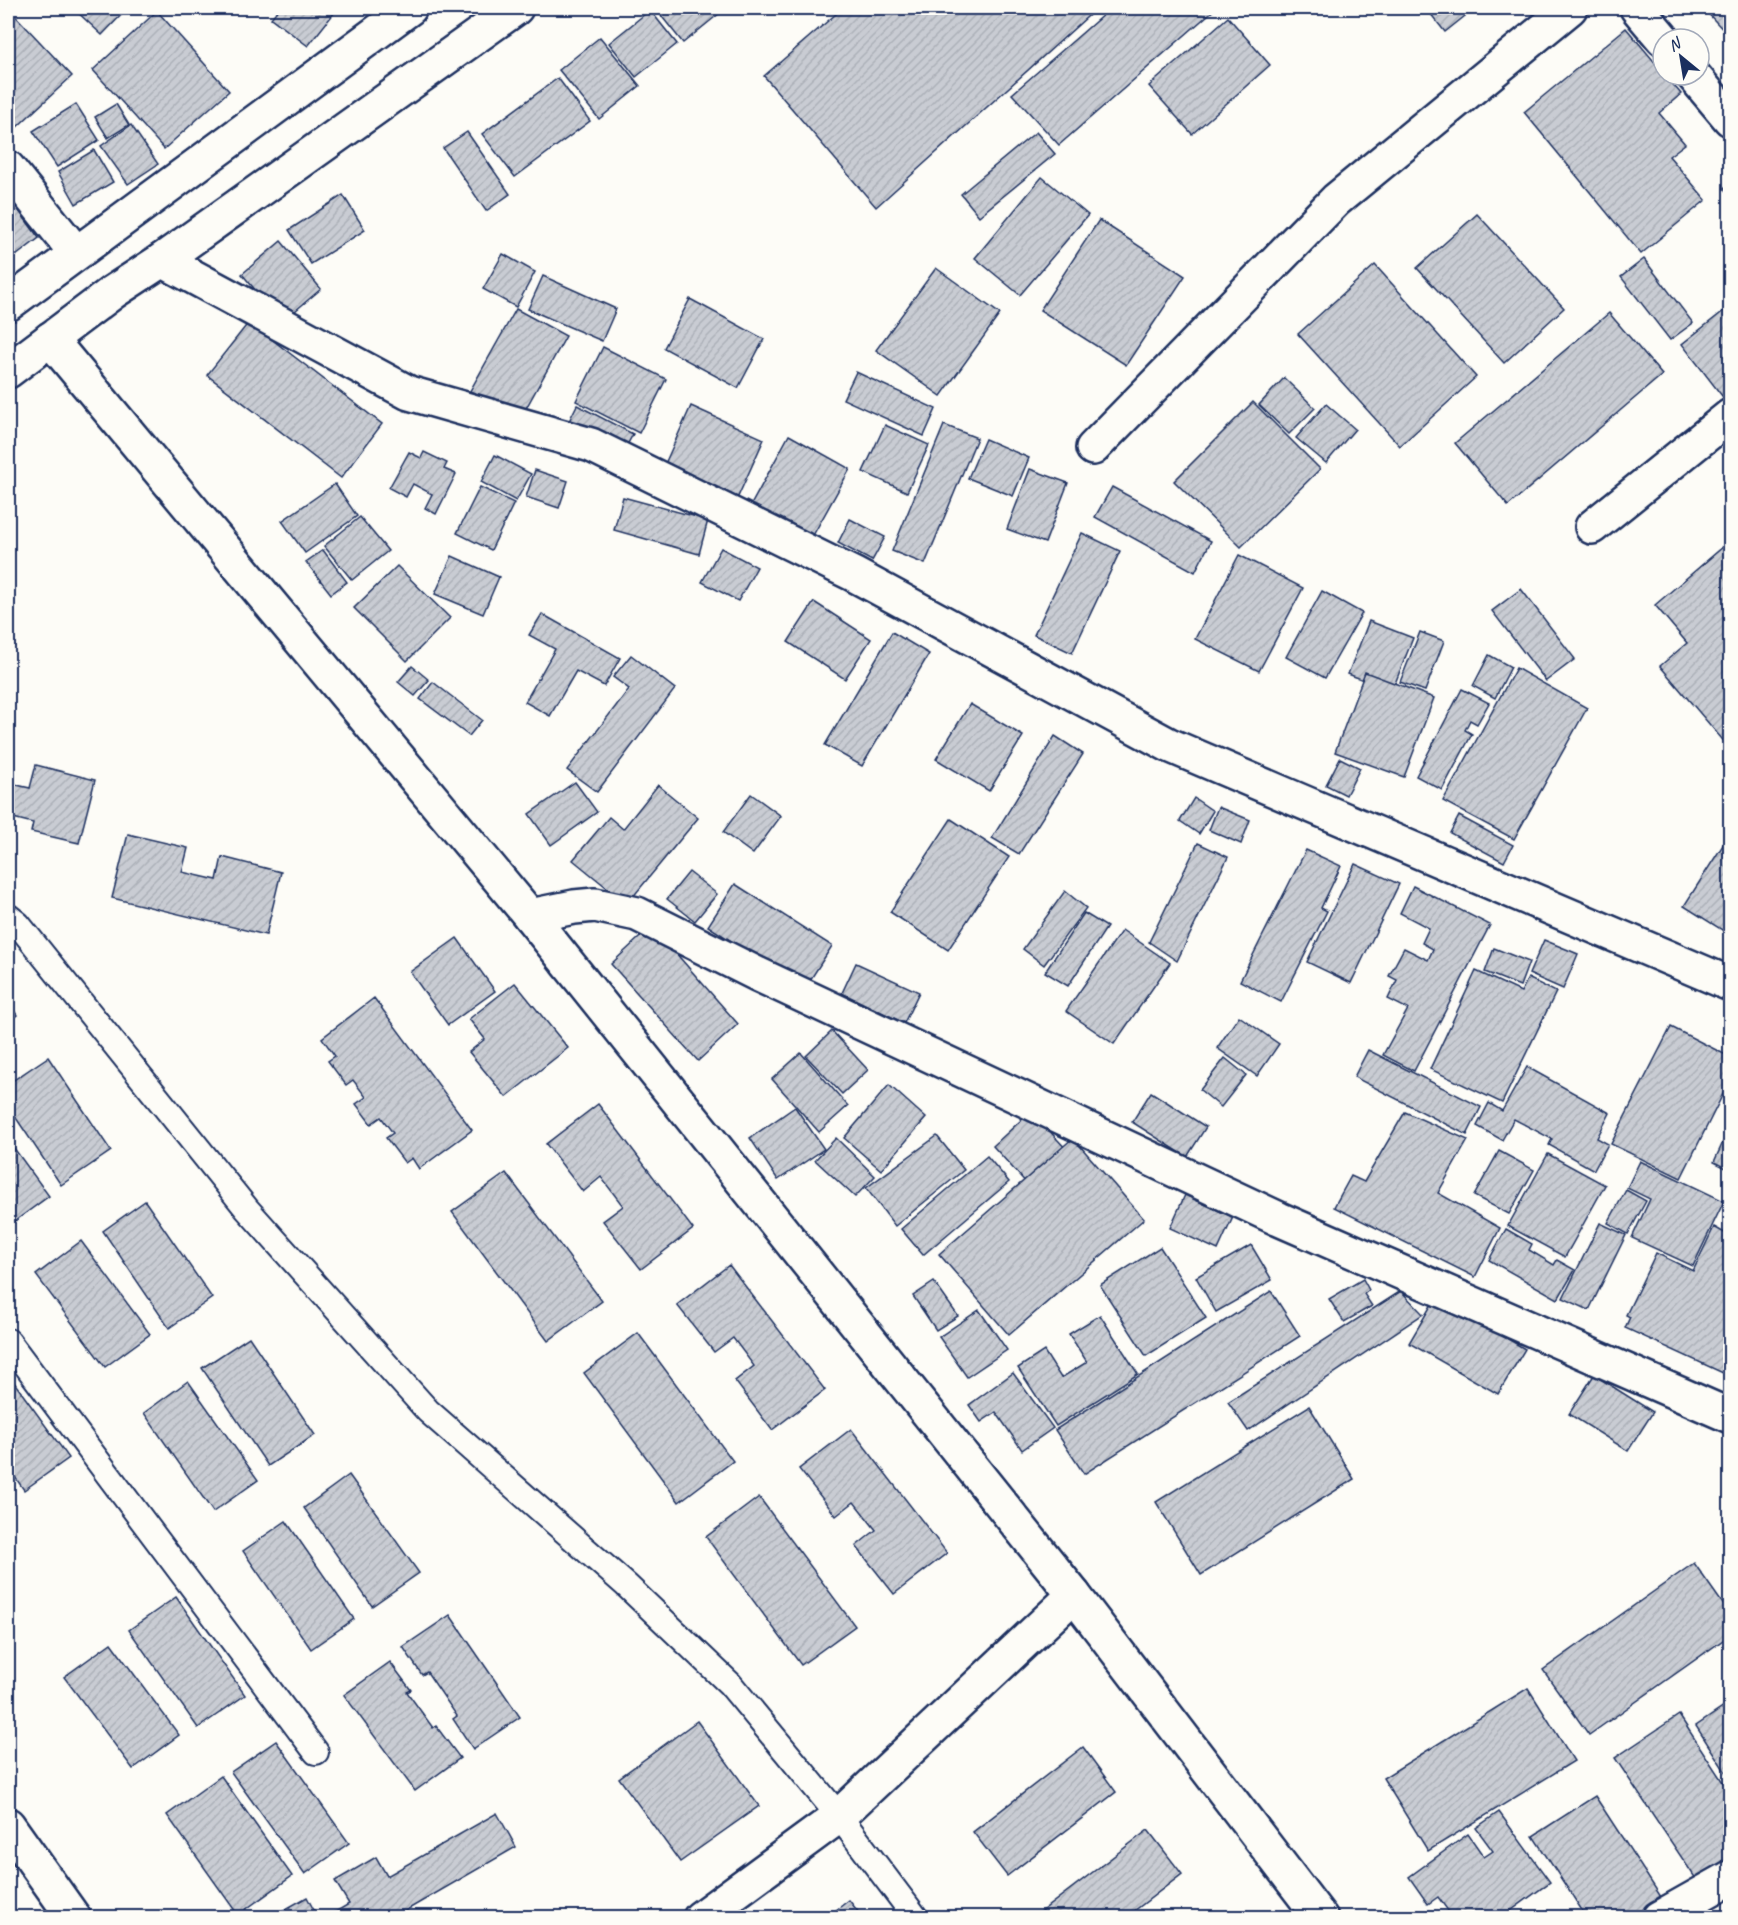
<svg xmlns="http://www.w3.org/2000/svg" width="1738" height="1925" viewBox="0 0 1738 1925" font-family="Caveat,sans-serif">
<defs>
<pattern id="building-hatch" width="6" height="6" patternUnits="userSpaceOnUse" patternTransform="scale(1.5)"><rect width="6" height="6" fill="#c9ccd3"/><path d="M-1 1l2-2M0 6l6-6M5 7l2-2" fill="none" stroke="#acb0b8"/></pattern>
</defs>
<rect width="100%" height="100%" fill="#fdfcf7"/>
<filter id="ink" filterUnits="userSpaceOnUse"><feTurbulence type="fractalNoise" baseFrequency=".0167" numOctaves="2"/><feDisplacementMap in="SourceGraphic" scale="12" xChannelSelector="R" yChannelSelector="G"/><feConvolveMatrix kernelMatrix="1 2 1 2 8 2 1 2 1" color-interpolation-filters="sRGB"/></filter>
<g filter="url(#ink)">
<g fill="url(#building-hatch)" stroke="#1b2f5e" stroke-width="1.5">
<path d="M8,8L72,76L16,128L8,119Z"/>
<path d="M73,8H128L102,35Z"/>
<path d="M279,8H338L308,46L271,18Z"/>
<path d="M655,8H716L720,13L683,43Z"/>
<path d="M843,8H1097L876,207L764,76Z"/>
<path d="M1111,8H1216L1059,145L1012,94Z"/>
<path d="M1426,8H1475L1445,32Z"/>
<path d="M1703,8H1730V33L1728,35Z"/>
<path d="M650,10L677,44L636,77L609,43Z"/>
<path d="M157,11L229,91L164,149L93,70Z"/>
<path d="M1228,17L1270,65L1192,134L1149,86Z"/>
<path d="M1626,28L1663,72V75H1665L1681,94L1659,113L1685,144L1669,156L1706,200L1641,254L1524,112Z"/>
<path d="M600,37L640,86L599,119L559,70Z"/>
<path d="M558,78L590,121L515,177L482,134Z"/>
<path d="M76,104L99,140L57,167L33,131Z"/>
<path d="M116,104L129,125L108,138L95,117Z"/>
<path d="M131,125L158,164L128,184L101,146Z"/>
<path d="M467,132L510,194L486,211L443,148Z"/>
<path d="M1036,132L1055,154L979,216L961,194Z"/>
<path d="M94,150L113,182L76,204L58,172Z"/>
<path d="M1042,177L1088,215L1020,295L975,258Z"/>
<path d="M1730,183V197L1724,188Z"/>
<path d="M343,195L365,230L311,264L289,230Z"/>
<path d="M8,196L39,238L8,262Z"/>
<path d="M1477,214L1564,308L1504,363L1417,268Z"/>
<path d="M1099,220L1185,276L1126,365L1040,310Z"/>
<path d="M281,241L321,289L282,322L242,274Z"/>
<path d="M503,254L535,272L516,307L483,289Z"/>
<path d="M1644,259L1693,323L1670,340L1621,277Z"/>
<path d="M1375,265L1476,377L1400,446L1298,334Z"/>
<path d="M936,268L1000,314L941,396L876,350Z"/>
<path d="M543,276L616,309L602,341L528,309Z"/>
<path d="M690,299L764,339L738,388L664,348Z"/>
<path d="M1730,306V390L1722,396L1682,344Z"/>
<path d="M516,309L566,336L520,419L470,391Z"/>
<path d="M1609,313L1662,375L1508,506L1455,443Z"/>
<path d="M249,322L382,424L341,478L207,375Z"/>
<path d="M603,347L666,379L639,433L576,401Z"/>
<path d="M856,372L936,409L924,436L843,399Z"/>
<path d="M1284,378L1315,408L1289,434L1259,405Z"/>
<path d="M1253,402L1320,469L1241,547L1174,481Z"/>
<path d="M1326,404L1355,429L1326,463L1296,438Z"/>
<path d="M577,405L633,434L620,458L565,429Z"/>
<path d="M691,406L764,439L737,499L664,466Z"/>
<path d="M885,425L929,445L907,492L863,472Z"/>
<path d="M944,425L977,438L925,564L892,551Z"/>
<path d="M789,435L850,469L811,539L751,505Z"/>
<path d="M985,439L1029,458L1013,496L968,478Z"/>
<path d="M409,452L421,458L424,452L447,463L444,469L456,474L436,514L425,508L432,494L413,484L406,497L389,488Z"/>
<path d="M495,455L531,474L516,501L481,482Z"/>
<path d="M1030,469L1068,483L1045,543L1007,529Z"/>
<path d="M535,470L568,481L559,508L526,497Z"/>
<path d="M335,484L357,516L305,553L282,521Z"/>
<path d="M480,487L514,503L491,550L457,533Z"/>
<path d="M1112,487L1211,541L1195,572L1095,517Z"/>
<path d="M623,497L708,520L699,554L614,530Z"/>
<path d="M360,517L388,551L352,580L324,546Z"/>
<path d="M850,519L885,537L872,561L838,543Z"/>
<path d="M1082,533L1120,551L1072,653L1034,635Z"/>
<path d="M1730,541V742L1727,745L1660,666L1687,643L1655,605Z"/>
<path d="M721,548L757,567L738,601L702,582Z"/>
<path d="M323,550L347,582L331,594L306,562Z"/>
<path d="M1239,555L1303,588L1259,671L1195,639Z"/>
<path d="M452,556L499,577L483,614L435,594Z"/>
<path d="M397,566L450,618L407,661L354,608Z"/>
<path d="M1521,589L1575,659L1546,681L1492,611Z"/>
<path d="M1322,591L1362,613L1325,678L1286,657Z"/>
<path d="M814,602L871,639L845,679L788,642Z"/>
<path d="M542,614L620,658L604,686L576,671L550,716L525,702L555,649L529,635Z"/>
<path d="M1369,621L1413,638L1392,691L1348,674Z"/>
<path d="M892,632L929,654L862,766L825,745Z"/>
<path d="M1420,632L1444,641L1425,691L1400,682Z"/>
<path d="M631,655L675,689L597,792L567,770L629,689L613,677Z"/>
<path d="M1489,655L1511,667L1495,698L1473,686Z"/>
<path d="M412,666L429,680L415,696L398,682Z"/>
<path d="M1516,668L1587,708L1514,839L1443,801Z"/>
<path d="M1365,672L1434,698L1404,777L1335,752Z"/>
<path d="M433,682L482,720L469,736L420,699Z"/>
<path d="M1462,689L1489,703L1477,724L1470,720L1465,730L1472,734L1442,790L1416,776Z"/>
<path d="M970,704L1023,736L989,791L936,759Z"/>
<path d="M1055,736L1083,754L1019,854L992,838Z"/>
<path d="M1340,758L1360,768L1346,795L1326,785Z"/>
<path d="M36,765L95,780L79,843L31,832L33,823L13,818L10,827L8,826V783L30,788Z"/>
<path d="M575,782L597,812L551,845L529,814Z"/>
<path d="M658,785L698,818L627,904L573,860L609,817L623,829Z"/>
<path d="M751,794L781,816L753,854L723,832Z"/>
<path d="M1194,798L1213,811L1199,834L1180,821Z"/>
<path d="M1218,807L1250,820L1241,844L1209,830Z"/>
<path d="M1459,816L1513,845L1504,862L1450,833Z"/>
<path d="M951,819L1009,857L948,950L890,912Z"/>
<path d="M128,834L188,848L182,872L217,880L222,857L281,872L266,935L112,898Z"/>
<path d="M1730,834V935L1684,906Z"/>
<path d="M1198,843L1228,857L1177,961L1149,942Z"/>
<path d="M1306,850L1341,866L1321,908L1327,911L1281,1002L1240,981Z"/>
<path d="M1355,864L1399,884L1351,983L1307,962Z"/>
<path d="M689,872L717,894L695,921L667,899Z"/>
<path d="M735,884L832,946L805,988L708,926Z"/>
<path d="M1413,886L1490,925L1414,1071L1383,1055L1408,1009L1388,999L1397,980L1389,976L1404,948L1428,960L1433,949L1422,943L1429,928L1400,913Z"/>
<path d="M1065,891L1086,908L1044,965L1023,949Z"/>
<path d="M1084,913L1107,927L1068,986L1045,972Z"/>
<path d="M652,926L738,1024L698,1061L611,964Z"/>
<path d="M1122,930L1170,963L1114,1044L1066,1011Z"/>
<path d="M457,938L495,991L448,1025L410,972Z"/>
<path d="M1544,940L1578,954L1563,989L1529,974Z"/>
<path d="M1494,948L1529,962L1520,986L1485,972Z"/>
<path d="M856,963L919,992L904,1023L842,993Z"/>
<path d="M1476,971L1521,992L1528,978L1556,992L1502,1103L1430,1069Z"/>
<path d="M515,983L568,1048L506,1097L469,1052L485,1039L469,1019Z"/>
<path d="M374,998L472,1130L419,1169L412,1158L405,1163L386,1138L393,1133L381,1117L371,1124L356,1104L366,1097L353,1080L346,1085L328,1061L335,1056L322,1038Z"/>
<path d="M8,1001L17,1015L8,1022Z"/>
<path d="M1239,1016L1279,1044L1257,1076L1217,1048Z"/>
<path d="M1671,1027L1730,1057V1080L1681,1178L1611,1144Z"/>
<path d="M832,1031L868,1070L842,1094L806,1056Z"/>
<path d="M1368,1050L1481,1107L1467,1135L1354,1077Z"/>
<path d="M801,1053L848,1106L819,1132L772,1079Z"/>
<path d="M48,1057L111,1151L61,1185L8,1106V1084Z"/>
<path d="M1225,1058L1246,1075L1221,1107L1200,1090Z"/>
<path d="M1527,1067L1610,1113L1597,1138L1608,1144L1594,1170L1549,1145L1552,1139L1514,1119L1502,1140L1477,1126L1489,1103L1502,1111Z"/>
<path d="M889,1085L926,1118L881,1170L844,1138Z"/>
<path d="M1151,1092L1206,1127L1187,1157L1132,1122Z"/>
<path d="M598,1104L693,1229L641,1269L603,1221L623,1206L601,1177L583,1192L546,1144Z"/>
<path d="M795,1107L824,1149L778,1180L750,1138Z"/>
<path d="M1031,1111L1068,1151L1029,1186L993,1146Z"/>
<path d="M1405,1112L1468,1140L1438,1193L1500,1228L1475,1277L1334,1207L1351,1176L1364,1182Z"/>
<path d="M1730,1127V1170L1714,1162Z"/>
<path d="M937,1136L964,1170L895,1226L866,1188Z"/>
<path d="M836,1138L875,1176L855,1197L815,1160Z"/>
<path d="M1073,1138L1144,1219L1009,1335L939,1254Z"/>
<path d="M8,1140L49,1196L8,1226Z"/>
<path d="M1499,1151L1534,1170L1509,1214L1474,1196Z"/>
<path d="M1548,1154L1605,1185L1565,1257L1508,1226Z"/>
<path d="M987,1156L1009,1182L923,1255L901,1229Z"/>
<path d="M1640,1161L1724,1201L1693,1266L1632,1238L1650,1199L1627,1188Z"/>
<path d="M506,1173L602,1301L548,1341L452,1212Z"/>
<path d="M1626,1190L1646,1201L1628,1234L1608,1223Z"/>
<path d="M1185,1195L1233,1217L1218,1250L1170,1228Z"/>
<path d="M145,1201L212,1298L169,1328L103,1231Z"/>
<path d="M1600,1223L1626,1235L1589,1310L1563,1298Z"/>
<path d="M1714,1227L1730,1236V1357L1723,1373L1625,1328L1630,1317L1626,1315L1656,1253L1693,1271Z"/>
<path d="M1506,1229L1532,1244L1529,1250L1554,1265L1557,1260L1575,1270L1558,1299L1489,1260Z"/>
<path d="M81,1241L150,1334L105,1367L36,1275Z"/>
<path d="M1251,1245L1272,1280L1216,1312L1196,1277Z"/>
<path d="M1160,1247L1206,1318L1146,1356L1100,1285Z"/>
<path d="M729,1265L825,1390L772,1430L735,1381L754,1366L733,1338L714,1352L677,1305Z"/>
<path d="M1363,1279L1369,1290L1364,1294L1372,1306L1344,1322L1329,1299Z"/>
<path d="M934,1282L958,1316L936,1330L913,1296Z"/>
<path d="M1271,1291L1300,1336L1084,1474L1055,1430Z"/>
<path d="M1401,1291L1423,1314L1248,1431L1228,1402Z"/>
<path d="M1436,1297L1525,1349L1498,1394L1409,1343Z"/>
<path d="M979,1310L1007,1350L967,1377L939,1337Z"/>
<path d="M1100,1315L1138,1374L1056,1426L1018,1368L1044,1351L1061,1378L1087,1362L1069,1334Z"/>
<path d="M638,1333L733,1461L679,1502L584,1373Z"/>
<path d="M249,1337L315,1435L268,1466L202,1368Z"/>
<path d="M1013,1373L1053,1428L1022,1450L996,1412L981,1422L969,1405Z"/>
<path d="M8,1374L69,1458L24,1490L8,1467Z"/>
<path d="M1594,1375L1653,1412L1628,1451L1569,1414Z"/>
<path d="M188,1381L258,1480L213,1512L144,1413Z"/>
<path d="M1309,1406L1354,1479L1201,1575L1156,1502Z"/>
<path d="M851,1429L947,1553L894,1594L856,1546L876,1530L854,1502L836,1516L799,1469Z"/>
<path d="M349,1475L419,1573L372,1606L304,1508Z"/>
<path d="M759,1497L855,1626L801,1665L706,1537Z"/>
<path d="M286,1521L354,1619L311,1649L243,1551Z"/>
<path d="M1694,1563L1730,1614V1635L1589,1735L1543,1670Z"/>
<path d="M176,1597L245,1695L198,1728L129,1630Z"/>
<path d="M450,1615L520,1717L473,1749L453,1719L457,1716L427,1672L422,1675L403,1647Z"/>
<path d="M111,1643L179,1735L133,1769L64,1677Z"/>
<path d="M390,1662L411,1690L407,1692L433,1728L436,1726L460,1758L415,1791L344,1695Z"/>
<path d="M1528,1688L1574,1761L1428,1851L1383,1778Z"/>
<path d="M1730,1703V1779L1696,1726Z"/>
<path d="M1679,1715L1730,1793V1869L1702,1888L1615,1758Z"/>
<path d="M697,1721L759,1806L680,1862L619,1778Z"/>
<path d="M276,1741L349,1843L305,1874L231,1772Z"/>
<path d="M1083,1747L1116,1792L1007,1876L973,1832Z"/>
<path d="M221,1776L292,1876L238,1915L167,1815Z"/>
<path d="M1595,1796L1663,1900L1636,1918H1587L1533,1836Z"/>
<path d="M1499,1812L1550,1882L1501,1918H1441L1449,1912L1438,1897L1428,1904L1409,1877L1468,1834L1484,1857L1493,1851L1476,1828Z"/>
<path d="M497,1813L516,1847L393,1918H325L349,1904L335,1881L376,1857L387,1876Z"/>
<path d="M1148,1830L1182,1874L1125,1918H1041L1038,1914Z"/>
<path d="M307,1897L318,1918H270Z"/>
<path d="M849,1900L863,1918H826Z"/>
</g>
<g fill="none" stroke-linecap="round" stroke-linejoin="round">
<g stroke="#1b2f5e" stroke-width="28">
<g id="lane">
<path d="M8,916L18,924L247,1209L428,1411L626,1585L730,1684L839,1816L916,1918"/>
<path d="M8,1341L316,1752"/>
</g>
</g>
<g stroke="#1b2f5e" stroke-width="38">
<g id="street">
<path d="M1637,8L1663,39"/>
<path d="M1693,75L1730,119"/>
<path d="M8,168L76,253"/>
<path d="M162,260L409,393L591,445L853,574L1169,745L1730,984"/>
<path d="M50,339L530,916L1074,1595L1321,1918"/>
<path d="M1093,448L1336,200L1570,8"/>
<path d="M1592,527L1730,416"/>
<path d="M530,916L574,907L595,905L637,914L757,974L1279,1219L1730,1416"/>
<path d="M8,1825L74,1918"/>
<path d="M700,1918L839,1816L1074,1595"/>
<path d="M1659,1918L1730,1878"/>
</g>
</g>
<g stroke="#1b2f5e" stroke-width="38">
<g id="secondary">
<path d="M8,304L410,8"/>
<path d="M8,371L113,292L162,260L516,8"/>
</g>
</g>
<use href="#lane" stroke="#fdfcf7" stroke-width="24"/>
<use href="#street" stroke="#fdfcf7" stroke-width="33"/>
<use href="#secondary" stroke="#fdfcf7" stroke-width="33"/>
</g>
</g>
<rect width="1738" height="1925" fill="none" stroke="#fdfcf7" stroke-width="30"/>
<rect x="15" y="15" width="1708" height="1895" fill="none" stroke="#1b2f5e" stroke-width="2" filter="url(#ink)"/>
<g transform="translate(1681 57) rotate(330)"><circle r="28" fill="#fdfcf7" stroke="#a3aaba" stroke-width="1.5"/>
<path d="M0-4.5L10 22L0 15L-10 22Z" fill="#1b2f5e"/>
<text y="-9" font-size="16" font-weight="bold" text-anchor="middle" fill="#1b2f5e">N</text>
</g>
</svg>
